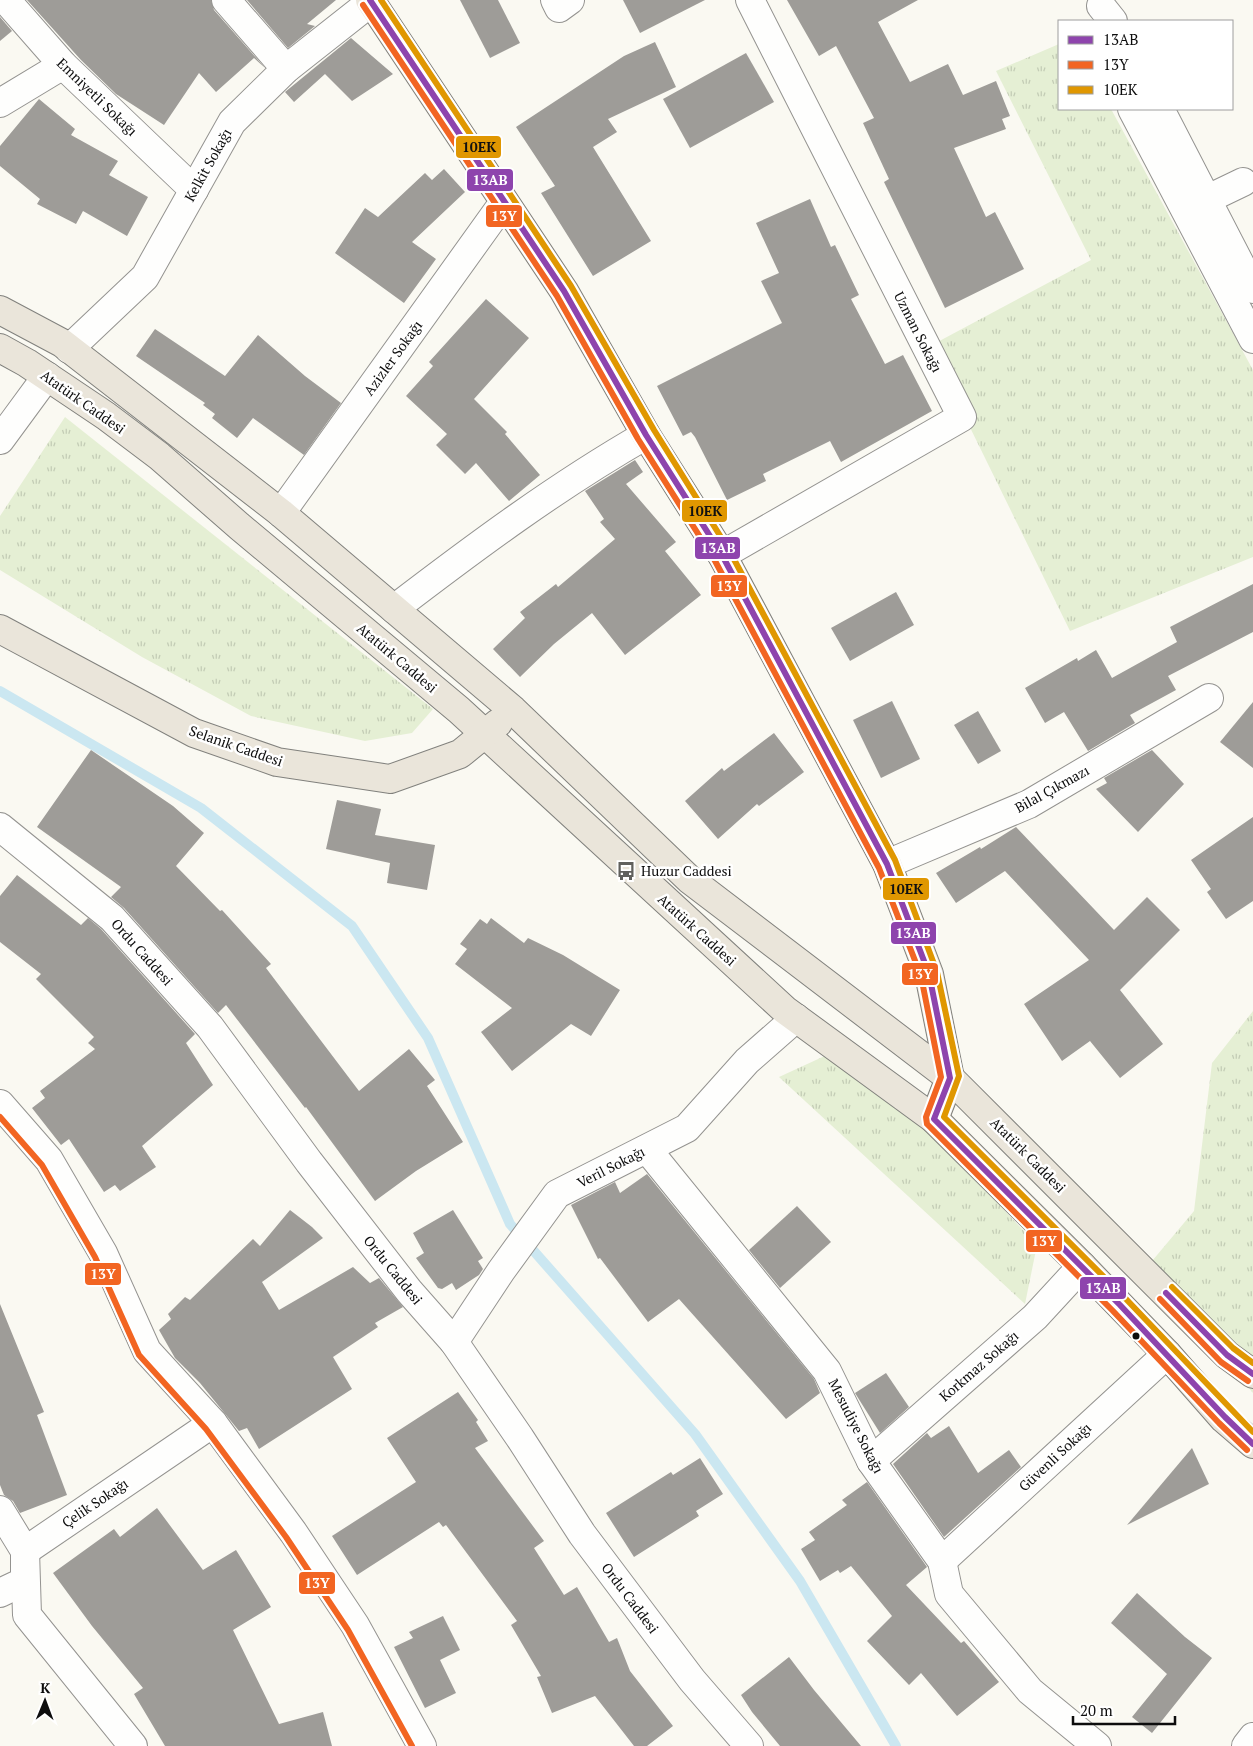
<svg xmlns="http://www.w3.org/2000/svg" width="1253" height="1746" viewBox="0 0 1253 1746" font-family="'PT Serif',serif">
<defs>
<pattern id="grass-tufts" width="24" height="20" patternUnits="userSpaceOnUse" patternTransform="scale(1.25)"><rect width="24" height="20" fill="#e5efd4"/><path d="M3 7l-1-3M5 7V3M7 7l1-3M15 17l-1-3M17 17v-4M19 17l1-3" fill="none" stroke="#c3ccb5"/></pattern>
</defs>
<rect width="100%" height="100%" fill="#faf9f2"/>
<g fill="url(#grass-tufts)">
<path d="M1059,44V109H1111L1253,370V557L1070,631L930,346L1091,260L996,71Z"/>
<path d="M65,417L433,709L412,733L365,741L251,716L142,657L0,570V516Z"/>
<path d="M1253,1011V1393L1147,1267L1194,1211L1212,1063Z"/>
<path d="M829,1054L925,1125L1037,1245L1025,1304L779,1077Z"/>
</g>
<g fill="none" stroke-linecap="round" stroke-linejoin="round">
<path stroke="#cbe7f1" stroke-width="10" d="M0,691L201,808L352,926L428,1038L510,1224L695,1434L800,1581L896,1746"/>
</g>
<g fill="#9e9c98">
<path d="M27,0H211L214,10L265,68L254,58L216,92L199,73L164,125L116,94L81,60Z"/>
<path d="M247,0H336L307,24L315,26L288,48Z"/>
<path d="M460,0H498L520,43L490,58Z"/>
<path d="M623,0H705L640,33Z"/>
<path d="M787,0H918L878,22L910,82L948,64L963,95L996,81L1010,116L1002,119L1006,129L954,148L986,217L995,212L1024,269L945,308L884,182L889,179L863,123L874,118L836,46L819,56Z"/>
<path d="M0,17L12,31L0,41Z"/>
<path d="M351,38L393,74L352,101L325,74L294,102L285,92Z"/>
<path d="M655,42L676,87L608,119L617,132L593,147L651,241L593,276L541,193L555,186L516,127L624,56Z"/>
<path d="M746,53L774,102L690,148L663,99Z"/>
<path d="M39,99L75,129L71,135L118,161L109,175L148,197L127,236L83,211L76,224L37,204L40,199L0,166V146Z"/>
<path d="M444,169L465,192L412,242L436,259L404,303L335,253L365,208L378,217L425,173L432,180Z"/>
<path d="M810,199L831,247L835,245L859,295L851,299L885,364L903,355L932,411L841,462L830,441L763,474L766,481L727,500L695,437L691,432L683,436L657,386L782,323L761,281L779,273L756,223Z"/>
<path d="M486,299L529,338L474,399L507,432L505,434L540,475L509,501L476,463L465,474L436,445L447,434L406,396L433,366L429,362Z"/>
<path d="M155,329L225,376L258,335L305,376L341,403L304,455L253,418L237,438L212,418L215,414L203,405L205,403L136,356Z"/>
<path d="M635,460L643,472L626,484L676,542L665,551L701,595L625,655L592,613L554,644L520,677L493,649L525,618L520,612L556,584L558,587L615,539L600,522L604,519L585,491Z"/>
<path d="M1253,584V632L1168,676L1176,690L1130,715L1135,723L1088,751L1064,712L1045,723L1025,688L1077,658L1078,661L1096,650L1112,678L1177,642L1170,627Z"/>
<path d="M896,592L914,625L850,661L831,628Z"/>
<path d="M892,701L920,759L881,778L853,720Z"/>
<path d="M1253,702V768L1220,742Z"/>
<path d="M978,711L1001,751L978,764L954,725Z"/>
<path d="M774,733L804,772L759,806L757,804L718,839L685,801L722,768L724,771Z"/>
<path d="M91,750L173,806L204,833L176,866L220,911L222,910L271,964L266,968L359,1091L409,1049L435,1080L427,1086L463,1142L416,1171L375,1201L306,1107L305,1108L226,1005L218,1013L124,908L111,897L121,887L37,827Z"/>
<path d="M1152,750L1184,784L1138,832L1096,789L1107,783L1104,778Z"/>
<path d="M337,800L381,809L375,835L435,845L427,890L387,883L390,863L326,849Z"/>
<path d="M1253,817V901L1226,919L1207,892L1211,889L1191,860Z"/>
<path d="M1016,827L1114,930L1147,897L1180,930L1120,990L1163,1044L1120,1078L1090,1041L1062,1061L1024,1004L1089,960L1005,871L956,903L936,873L980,847L981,849Z"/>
<path d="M17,875L81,925L88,918L101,929L195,1034L186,1043L213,1085L142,1146L156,1167L120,1191L115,1185L104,1192L69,1139L61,1145L32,1108L45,1098L40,1091L95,1049L88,1043L94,1037L36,979L41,974L0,942V896Z"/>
<path d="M491,918L524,943L528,938L563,955L620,990L591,1036L571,1024L512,1071L481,1032L512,1008L455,964L467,949L460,944L480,919L487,924Z"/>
<path d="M647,1174L814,1379L820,1393L786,1419L679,1299L648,1322L600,1258L598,1259L571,1205L615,1182L620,1193Z"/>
<path d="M797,1206L831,1242L780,1288L749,1250Z"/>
<path d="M290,1210L312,1227L323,1238L262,1282L279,1310L353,1267L370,1283L379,1278L403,1307L375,1323L378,1327L333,1357L352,1389L259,1449L247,1428L239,1431L200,1383L175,1358L159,1330L171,1319L168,1314L185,1297L190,1300L253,1239L260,1246Z"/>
<path d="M453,1210L483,1258L478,1261L483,1269L479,1275L456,1290L452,1283L442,1289L438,1288L416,1258L424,1253L413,1233Z"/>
<path d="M0,1304L44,1412L37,1415L67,1495L20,1513L13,1501L4,1495L0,1485Z"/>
<path d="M886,1373L909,1407L880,1433L855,1393Z"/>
<path d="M458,1392L478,1420L476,1422L488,1441L475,1448L544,1541L534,1548L564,1595L577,1587L609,1642L617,1638L630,1671L673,1726L647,1746H634L595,1696L552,1713L537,1677L541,1676L511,1625L517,1621L446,1525L443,1527L439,1522L357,1575L332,1536L416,1482L387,1438Z"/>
<path d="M949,1426L978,1473L1009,1450L1021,1467L944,1537L893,1464L927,1433L931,1438Z"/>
<path d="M1192,1448L1209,1484L1127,1525Z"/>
<path d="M700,1458L723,1494L696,1511L699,1516L634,1557L606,1513L671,1472L673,1475Z"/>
<path d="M867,1482L927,1567L906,1585L961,1643L964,1641L999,1682L957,1716L921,1673L909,1685L867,1641L892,1616L851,1566L840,1573L838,1570L820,1581L801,1549L815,1540L809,1532L847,1505L842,1500Z"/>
<path d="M157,1508L203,1570L236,1550L271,1607L233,1630L279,1724L323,1712L332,1746H165L134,1694L143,1688L92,1626L53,1573L114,1529L120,1537Z"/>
<path d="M1137,1593L1185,1637L1212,1658L1152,1733L1132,1717L1167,1674L1111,1623Z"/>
<path d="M443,1616L460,1650L440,1660L456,1693L425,1708L394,1647L413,1638L409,1632Z"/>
<path d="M789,1657L814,1690L861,1746H780L752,1712L741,1695Z"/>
</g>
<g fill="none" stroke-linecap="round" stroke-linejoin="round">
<g stroke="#949390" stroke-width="30">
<g id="minor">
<path d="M6,0L63,65L194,190"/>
<path d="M226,0L286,69"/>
<path d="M555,0L559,8L570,0"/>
<path d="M1101,6L1113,21"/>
<path d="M0,103L63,65"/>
<path d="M1132,109L1253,339"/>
<path d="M1160,109L1253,289"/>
<path d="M1191,207L1243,182"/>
<path d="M69,349L145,277L232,122L286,69L371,2"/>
<path d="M0,440L47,376"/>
<path d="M281,513L504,202"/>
<path d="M722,555L962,417L750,0"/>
<path d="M394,609C475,547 557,486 646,435"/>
<path d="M0,827L112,918L210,1027L309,1162L409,1291L454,1342L520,1438L582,1534L692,1680L749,1746"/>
<path d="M887,864L1029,804L1209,698"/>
<path d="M0,1104L49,1160L103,1253L147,1351L213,1423L293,1532L355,1625L422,1746"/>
<path d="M647,1149L827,1371L871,1461L942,1561L949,1594L1030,1691L1097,1746"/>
<path d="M454,1342L501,1271L557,1194L687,1128L747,1061L796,1018"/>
<path d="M871,1461L1035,1317L1082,1266"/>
<path d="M0,1510L25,1551L27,1615L133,1746"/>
<path d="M942,1561L1167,1354"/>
<path d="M0,1593L25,1581V1551L213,1423"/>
<path d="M1246,1746L1253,1737"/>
</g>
</g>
<g stroke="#81817d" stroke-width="30">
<g id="major">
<path d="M370,0L564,291L646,435L722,555L887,864L929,974L950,1078L934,1119"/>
<path d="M0,310L62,343L281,513L513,710L689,879L950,1078L1227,1355L1253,1374"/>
<path d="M0,348L27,363L106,416L159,456L239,526L459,710L785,1010L934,1119L1082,1266L1167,1354L1224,1419L1253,1444"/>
<path d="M0,629L194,733L277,762L390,779L460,754L498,723"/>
</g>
</g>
<use href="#minor" stroke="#fefefd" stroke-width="28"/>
<use href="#major" stroke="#eae5da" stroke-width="28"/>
<g stroke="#fff" stroke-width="10">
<g id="bus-1">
<path d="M370,0L564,291L646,435L722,555L887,864L929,974L950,1078L934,1119L1120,1305L1225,1417L1253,1444"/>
<path d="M1166,1293L1227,1355L1253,1374"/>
</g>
</g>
<g stroke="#fff" stroke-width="10">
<g id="bus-2">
<path d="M363,5L557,296L638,439L714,559L879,868L921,976L941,1077L926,1117L927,1124L1113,1311L1219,1423L1247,1450"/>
<path d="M0,1117L42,1165L95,1257L139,1355L206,1429L286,1537L348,1630L412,1746"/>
<path d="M1160,1299L1221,1362L1248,1381"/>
</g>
</g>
<g stroke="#fff" stroke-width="10">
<g id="bus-3">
<path d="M381,0L571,286L654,430L729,550L895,860L937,972L959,1076L944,1117L1126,1299L1253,1432"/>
<path d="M1172,1287L1233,1348L1253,1363"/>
</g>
</g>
<use href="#bus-1" stroke="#8e44ad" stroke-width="6"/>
<use href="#bus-2" stroke="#f26522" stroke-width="6"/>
<use href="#bus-3" stroke="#e09701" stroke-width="6"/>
</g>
<defs>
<g id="bus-bare" transform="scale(1.5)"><path d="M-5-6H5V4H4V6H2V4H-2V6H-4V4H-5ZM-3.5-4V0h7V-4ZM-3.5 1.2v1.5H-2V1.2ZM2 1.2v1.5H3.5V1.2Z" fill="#60605d" stroke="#fff" stroke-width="2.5" paint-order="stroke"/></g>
</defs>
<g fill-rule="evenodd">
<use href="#bus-bare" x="626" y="871"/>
</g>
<circle fill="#0d0d0d" stroke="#fff" stroke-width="2" cx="1136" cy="1336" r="4.5"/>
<g text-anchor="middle" stroke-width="5" stroke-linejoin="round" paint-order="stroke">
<g font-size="14" fill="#0d0d0d" stroke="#fff">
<text transform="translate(97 97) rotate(44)" y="5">Emniyetli Sokağı</text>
<text transform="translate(208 165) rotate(-61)" y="5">Kelkit Sokağı</text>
<text transform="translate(918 332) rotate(63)" y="5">Uzman Sokağı</text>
<text transform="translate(393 358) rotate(-54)" y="5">Azizler Sokağı</text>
<text transform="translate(83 402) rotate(35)" y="5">Atatürk Caddesi</text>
<text transform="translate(397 658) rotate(40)" y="5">Atatürk Caddesi</text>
<text transform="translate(236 746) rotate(19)" y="5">Selanik Caddesi</text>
<text transform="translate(1052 789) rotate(-29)" y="5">Bilal Çıkmazı</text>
<text transform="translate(697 930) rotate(42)" y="5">Atatürk Caddesi</text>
<text transform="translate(142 952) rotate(48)" y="5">Ordu Caddesi</text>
<text transform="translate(1028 1155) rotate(45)" y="5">Atatürk Caddesi</text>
<text transform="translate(611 1167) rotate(-27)" y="5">Veril Sokağı</text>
<text transform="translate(393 1270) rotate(51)" y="5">Ordu Caddesi</text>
<text transform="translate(979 1366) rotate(-41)" y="5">Korkmaz Sokağı</text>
<text transform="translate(856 1426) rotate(63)" y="5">Mesudiye Sokağı</text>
<text transform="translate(1055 1457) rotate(-43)" y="5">Güvenli Sokağı</text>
<text transform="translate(95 1503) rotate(-34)" y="5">Çelik Sokağı</text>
<text transform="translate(630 1598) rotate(53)" y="5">Ordu Caddesi</text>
</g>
<g font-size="14" fill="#0d0d0d" stroke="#fff" text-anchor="start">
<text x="641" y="876">Huzur Caddesi</text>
</g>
</g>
<g stroke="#fff" stroke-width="2">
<rect x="455" y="135" width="47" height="24" rx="5" fill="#e09701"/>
<rect x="466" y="168" width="48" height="24" rx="5" fill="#8e44ad"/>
<rect x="485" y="204" width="38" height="24" rx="5" fill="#f26522"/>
<rect x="681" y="499" width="47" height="24" rx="5" fill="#e09701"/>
<rect x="694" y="536" width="47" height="24" rx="5" fill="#8e44ad"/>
<rect x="710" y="574" width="38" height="24" rx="5" fill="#f26522"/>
<rect x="882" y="877" width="48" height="24" rx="5" fill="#e09701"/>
<rect x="890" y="921" width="47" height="24" rx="5" fill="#8e44ad"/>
<rect x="901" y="962" width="38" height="24" rx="5" fill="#f26522"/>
<rect x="1025" y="1229" width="38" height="24" rx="5" fill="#f26522"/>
<rect x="84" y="1262" width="38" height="24" rx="5" fill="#f26522"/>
<rect x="1079" y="1276" width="48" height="24" rx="5" fill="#8e44ad"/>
<rect x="298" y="1571" width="38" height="24" rx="5" fill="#f26522"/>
</g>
<g font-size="14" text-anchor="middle" font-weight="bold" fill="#fff">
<text x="490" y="185">13AB</text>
<text x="504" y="221">13Y</text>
<text x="718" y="553">13AB</text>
<text x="729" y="591">13Y</text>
<text x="913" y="938">13AB</text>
<text x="920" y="979">13Y</text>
<text x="1044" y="1246">13Y</text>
<text x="103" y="1279">13Y</text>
<text x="1103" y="1293">13AB</text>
<text x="317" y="1588">13Y</text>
</g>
<g font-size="14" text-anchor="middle" font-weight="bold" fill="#111">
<text x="479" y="152">10EK</text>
<text x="705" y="516">10EK</text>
<text x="906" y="894">10EK</text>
</g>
<rect x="1058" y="20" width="175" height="90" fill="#ffffff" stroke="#9e9e9e"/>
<rect x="1068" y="36" width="25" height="8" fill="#8e44ad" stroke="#9e9e9e"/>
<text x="1103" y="45" font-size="15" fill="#0d0d0d">13AB</text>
<rect x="1068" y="61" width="25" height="8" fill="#f26522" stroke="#9e9e9e"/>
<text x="1103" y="70" font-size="15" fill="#0d0d0d">13Y</text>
<rect x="1068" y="86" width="25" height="8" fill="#e09701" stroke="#9e9e9e"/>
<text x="1103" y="95" font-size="15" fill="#0d0d0d">10EK</text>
<g transform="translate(45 1701) rotate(1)" stroke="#ffffff" stroke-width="4" paint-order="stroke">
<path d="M0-4L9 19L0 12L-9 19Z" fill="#0d0d0d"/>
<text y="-8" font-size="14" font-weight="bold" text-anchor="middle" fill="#0d0d0d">K</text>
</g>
<path d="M1073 1716v8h102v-8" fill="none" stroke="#0d0d0d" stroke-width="2.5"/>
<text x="1080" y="1716" font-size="15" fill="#0d0d0d" stroke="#ffffff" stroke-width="4" paint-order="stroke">20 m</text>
</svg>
